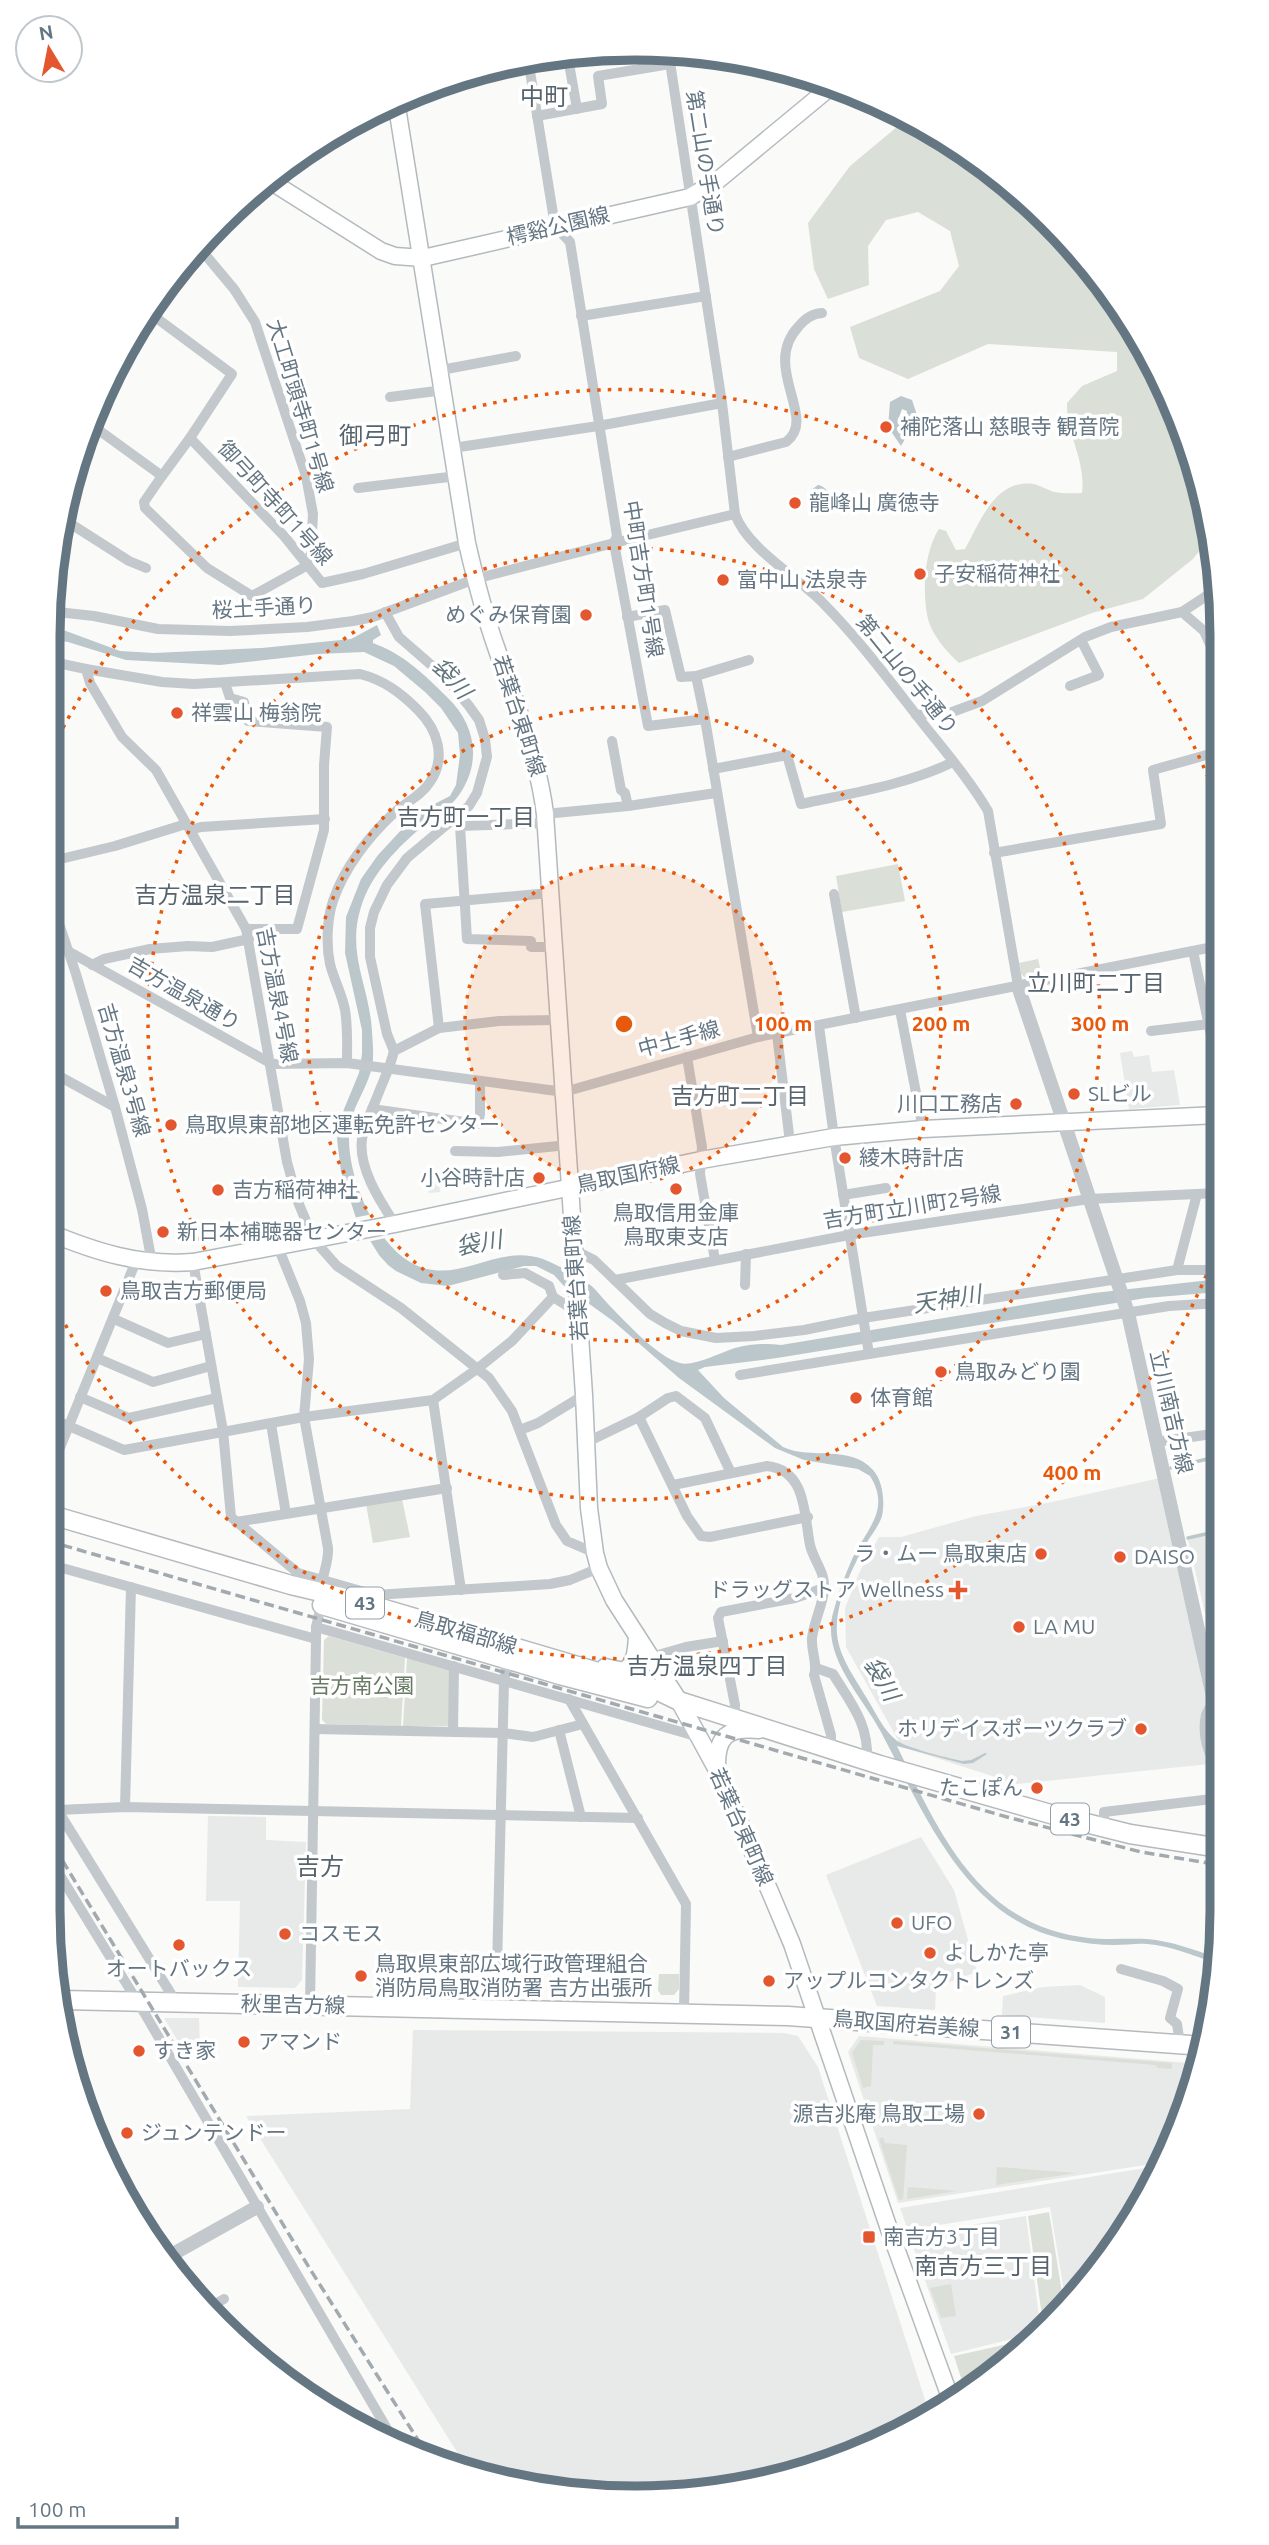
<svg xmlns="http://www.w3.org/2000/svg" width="1269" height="2545" viewBox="0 0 1269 2545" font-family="Ubuntu,'Noto Sans JP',sans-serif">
<rect width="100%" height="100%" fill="#fafaf8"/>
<g fill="#e8e9e9">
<path d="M1132,1051L1134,1057L1149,1055L1152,1072L1174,1070L1180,1105L1129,1109L1120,1053Z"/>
<path d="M444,1171L445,1175L438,1177L440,1192L429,1193L426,1174Z"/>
<path d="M1160,1478L1219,1763L1017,1784L902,1747L846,1647L845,1608L860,1571L879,1537H901L976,1516L1052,1502Z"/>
<path d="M1219,1533L1220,1678L1188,1540Z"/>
<path d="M208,1816L266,1817V1840L306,1842L302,1980L295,1988L238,1987L240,1901H206Z"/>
<path d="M921,1837L954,1890L977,1972L936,1987L935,2010L877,2006L826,1875Z"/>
<path d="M1080,1985L1105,1997V2023L1002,2015L1003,1996L1043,1987Z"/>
<path d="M164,2018H199L200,2049L187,2056Z"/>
<path d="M413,2030L784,2033L798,2036L818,2067L929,2412L894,2437L711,2493L520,2486L469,2471L246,2116L410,2109Z"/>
<path d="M859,2036L1201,2064L1165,2162L898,2203L848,2052Z"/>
<path d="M1163,2165L1066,2303L1050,2207L908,2230L900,2208Z"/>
<path d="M1026,2216L1041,2332L951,2354L909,2235Z"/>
</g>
<g fill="#dadfd7">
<path d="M909,117L992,169L1101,277L1177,410L1211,536L1193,559L1143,599L1092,613L959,663C947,652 932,635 928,619C922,593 924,551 939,529L946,531L956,550L965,549C980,522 995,479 1033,484C1040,485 1047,490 1054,492C1063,494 1073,493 1082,493C1086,459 1066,435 1067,403L1082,386L1117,371V352L988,344L908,379L859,358L850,327L940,291L959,266L950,231L918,212L886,220L868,246L869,285L828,299L814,269L808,223L850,166Z"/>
<path d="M898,864L905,901L842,912L836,876Z"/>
<path d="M1038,959L1042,976L1027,979L1021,974L1019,963Z"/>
<path d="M402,1499L410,1537L373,1543L366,1504Z"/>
<path d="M329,1636L405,1658L401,1726L326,1724L322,1720L324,1640Z"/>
<path d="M407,1658L451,1670L449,1726H403Z"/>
<path d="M659,1974H679V1989L674,1995H661L658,1990Z"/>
<path d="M861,2040L884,2041V2045H873L871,2086L863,2088L852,2053Z"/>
<path d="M893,2041L1172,2063V2069L1158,2068L1155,2065L893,2044Z"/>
<path d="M883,2137L885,2143L907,2145L903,2199L899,2200L879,2139Z"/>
<path d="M997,2167L1077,2173L996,2185Z"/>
<path d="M908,2187L957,2191L907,2199Z"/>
<path d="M1049,2212L1064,2305L1050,2325L1044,2330L1028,2216Z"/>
<path d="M951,2284L956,2316L941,2318L930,2288Z"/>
<path d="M1031,2339L964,2387L954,2356Z"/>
</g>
<g fill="#bbc7cb">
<path d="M901,396L912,400L917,415L915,436H910L906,424L907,411L902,409L898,420L905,439L901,446L888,427L890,402Z"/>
<path d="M818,485C827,486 834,500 834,509L824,502L811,500V490Z"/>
<path d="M377,625L381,635L373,640V643C403,654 424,674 447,697C476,725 482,762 459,795C449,809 435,815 424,825C398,847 371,874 361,907C346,954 370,987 372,1032C373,1046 375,1063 369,1077C363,1094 353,1108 350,1125C343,1167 372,1240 410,1262C456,1289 495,1242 543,1259C558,1265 576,1275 589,1284C597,1290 602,1298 609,1305C626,1322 657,1357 680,1363C693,1367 722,1352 735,1348C750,1344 766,1343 781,1345L1094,1293L1219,1279V1292L1146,1298L777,1358L705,1367L698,1370L724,1398L783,1447C810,1460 850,1444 873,1470C883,1481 885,1502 882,1516C879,1526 871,1535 866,1544C851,1569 835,1604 837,1634C839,1657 855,1678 866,1697C875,1711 883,1730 896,1740C906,1748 948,1758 962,1761L971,1760L985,1753L987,1754L973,1763L964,1764L897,1746C939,1833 980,1927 1089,1938C1108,1940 1128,1938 1147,1939C1171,1941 1196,1950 1219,1959L1218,1964C1195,1956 1171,1946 1147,1944C1136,1943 1126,1945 1115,1945C1100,1945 1083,1943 1068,1940C966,1921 924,1813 881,1732C862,1697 824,1659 832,1617C837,1597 844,1577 853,1557C867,1529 891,1509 870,1476L858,1469L804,1460L775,1448L679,1378L613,1321L563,1285L554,1275L536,1266H524L448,1286L421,1283L396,1271L388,1265L379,1255L356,1218L341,1172L337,1139L344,1109L359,1073L362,1054V1030L345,953L346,917L361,879L378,855L417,813L450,796L456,785L460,755L458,733L441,708L425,692L394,666L364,652L318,654L220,665L126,660L68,642L48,639V627L58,628L120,651L154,653L262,648L351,639Z"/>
</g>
<path fill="#fafaf8" d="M373,1214L390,1237L367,1242L353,1218Z"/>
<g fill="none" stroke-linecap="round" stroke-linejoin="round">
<g stroke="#bbc7cb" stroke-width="3.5">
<path d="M1171,1468L1219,1456"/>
<path d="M1188,1538L1219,1531"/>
</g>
<g stroke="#b3babf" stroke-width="19">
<g id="secondary">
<path d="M396,101L467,543C475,578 484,613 496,647C515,702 538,756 545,814L584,1395L589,1508L595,1553L599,1568L614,1600L679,1701L699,1737L718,1772L771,1894L792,1944L889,2229L950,2397"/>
<path d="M267,179L381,251L395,256L423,258L690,197L717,181L833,85"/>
<path d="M48,1232C96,1252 140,1266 193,1262L395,1224L701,1160L834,1137L923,1129L1218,1115"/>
<path d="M605,1667L624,1671C636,1663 636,1650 637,1637"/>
<path d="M717,1769C716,1736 727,1727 759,1730"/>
</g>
</g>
<g stroke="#b5babe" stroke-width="21">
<g id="primary">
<path d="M48,1514L291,1585L354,1600L652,1688L679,1701L880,1765L1054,1815L1130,1834L1220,1848"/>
<path d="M322,1605L560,1675L648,1698"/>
<path d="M62,2000L788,2016L1204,2046"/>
</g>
</g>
<g stroke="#c3c8cc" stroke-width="10">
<path d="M668,49L722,403L735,514C747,548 795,575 821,601C857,637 889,680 921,721C944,750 969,779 988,811L1018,986"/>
<path d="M567,52L577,109"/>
<path d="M528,59L555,226L570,242L617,536L614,543L648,726L705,719L758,1037"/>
<path d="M405,97L529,68"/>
<path d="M537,116L602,104L598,76L670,64"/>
<path d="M147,311L232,374L190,438"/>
<path d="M581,316L706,296"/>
<path d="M441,370L516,356"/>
<path d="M390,397L444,390"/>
<path d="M89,423L162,476L190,438L284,536L322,583L363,574L467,543"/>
<path d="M453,448L598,426L722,403"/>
<path d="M728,457L786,442C819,418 760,367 799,326C806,318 812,314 822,313"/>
<path d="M162,476L144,502L145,508L207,568L252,596L308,565L311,552L313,514L306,476L255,322L234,289L203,252L196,248"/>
<path d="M358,488L457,476"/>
<path d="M58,537L71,524L129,561L146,568"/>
<path d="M48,611L94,616L158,629L230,631L307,627L353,621L373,617L475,579L614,543L735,514"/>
<path d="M385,612L399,637L445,677L469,706L479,720L485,739L487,757L477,793L469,806L407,858L387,885L374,912L370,928V957L387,1034L394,1051"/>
<path d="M1182,612L1217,589"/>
<path d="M627,617L665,610L681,677L696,676L705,719"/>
<path d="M48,661L86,669L90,683L122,737L156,770L246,929L287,1162L298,1202L314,1240L337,1266L401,1308L489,1378L512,1411L556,1525L567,1541L595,1553"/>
<path d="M86,669L162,682L194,684L360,674C384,680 401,693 418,710C437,729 447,757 430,782C422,795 405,803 394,813C369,836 344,868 333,901C327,919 326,945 330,964C334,980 342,994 345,1010C348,1028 347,1045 347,1063"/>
<path d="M696,676L749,660"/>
<path d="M225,683L230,698L244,702L248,721L327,727L324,765V830L297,929H246"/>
<path d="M1070,686L1099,675L1081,640"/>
<path d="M916,715L952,712L982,701L1085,637L1111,627L1182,612L1204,631L1217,660"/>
<path d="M612,741L621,790L625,793L628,806"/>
<path d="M713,769L787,755L801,804C852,793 906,785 953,762"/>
<path d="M545,814L628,806L716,793"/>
<path d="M546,823L460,826L467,939L531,941V947H554"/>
<path d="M190,830L201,827L325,819"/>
<path d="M994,853L1161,824L1153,770L1217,752"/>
<path d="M48,862L115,846L186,824"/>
<path d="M48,891L76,974L115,1107L142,1209L152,1263"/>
<path d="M834,894L856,1018"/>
<path d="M48,940L272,1064L347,1063L564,1092L758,1037L1218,946"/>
<path d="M1193,951L1218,1068"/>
<path d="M92,965L104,959L150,949L188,946L212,947L249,939"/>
<path d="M900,1010L923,1129"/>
<path d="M819,1026L834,1137L869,1354L1169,1306L1219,1303"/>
<path d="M439,1028L425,904L550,893"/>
<path d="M1151,1031L1218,1023"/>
<path d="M777,1034L790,1143"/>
<path d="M687,1057L702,1147L700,1174L715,1260"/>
<path d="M48,1070L115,1107"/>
<path d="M372,1109L478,1124L480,1114V1082"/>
<path d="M455,1151L498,1152L568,1145"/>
<path d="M843,1195L886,1188"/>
<path d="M395,1224C380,1201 358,1168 362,1139C364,1125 372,1110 377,1097C383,1081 390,1068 394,1051L439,1028L499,1021L559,1020"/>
<path d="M278,1247L300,1301L306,1323L309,1359L304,1417L328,1548C329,1561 323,1572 322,1585"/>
<path d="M574,1250L594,1260L650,1314L665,1323L681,1331L716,1338L754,1336L804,1330L863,1318L1177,1270H1219"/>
<path d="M193,1262L223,1431L231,1517L298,1573L375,1595L550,1584L570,1580L599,1568"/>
<path d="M1177,1270L1197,1194"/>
<path d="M503,1275L525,1273L549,1286L553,1297"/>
<path d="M615,1280L849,1235L1089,1199L1218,1193"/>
<path d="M745,1285L746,1254"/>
<path d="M114,1319L168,1343L206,1334"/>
<path d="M97,1358L153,1382L211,1366"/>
<path d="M740,1375L869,1354"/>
<path d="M80,1397L129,1418L217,1398"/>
<path d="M433,1400L461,1590"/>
<path d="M48,1417L124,1450L304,1417L433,1400L477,1369L512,1341L553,1297L579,1313"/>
<path d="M639,1417L687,1516L701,1536L710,1537L808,1517"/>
<path d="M271,1424L286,1514"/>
<path d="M520,1430L538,1423L584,1395"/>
<path d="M587,1442L639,1417L668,1398L676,1396L705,1418L731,1473"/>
<path d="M1156,1442L1219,1433"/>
<path d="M48,1477L136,1261"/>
<path d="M673,1485L767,1466C807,1470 804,1516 810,1545C814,1562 826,1572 824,1591C822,1606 814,1622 812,1638C811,1651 818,1664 814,1675L831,1735V1749"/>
<path d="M236,1522L447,1488"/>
<path d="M48,1564L316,1639L310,2005"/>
<path d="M316,1627L699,1737"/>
<path d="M316,1639V1627L322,1601"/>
<path d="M651,1657L686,1647L723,1641"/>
<path d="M816,1668L833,1674C851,1703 869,1724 867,1760"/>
<path d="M569,1699L686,1904L684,2013"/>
<path d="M1215,1699C1212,1704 1208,1710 1206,1715C1202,1732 1207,1757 1220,1769"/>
<path d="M734,1718L735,1705L718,1618L721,1612L795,1598L824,1588"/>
<path d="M315,1729L503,1733L533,1737L583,1724"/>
<path d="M559,1730L581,1817"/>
<path d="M453,1732L454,1666"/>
<path d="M47,1793L176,2002"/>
<path d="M125,1807L131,1587"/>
<path d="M47,1813L58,1810L125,1807L638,1818"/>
<path d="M1104,1828V1812L1220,1798"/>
<path d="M47,1854L145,2014L397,2446"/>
<path d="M1121,1969L1163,1981L1178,1989L1170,2018L1177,2024L1180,2044"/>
<path d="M496,2009L504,1681L508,1659"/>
<path d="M210,2307L224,2299"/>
</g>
<g stroke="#c3c8cc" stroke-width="14">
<path d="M1018,986L1128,1313L1220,1729"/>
<path d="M164,2259L257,2207"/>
</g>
<use href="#secondary" stroke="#fff" stroke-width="16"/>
<use href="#primary" stroke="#fff" stroke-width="18"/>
<g stroke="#a2aab0" stroke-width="3.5" stroke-dasharray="10 5" stroke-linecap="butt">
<path d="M48,1541L1007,1817L1141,1852L1220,1865"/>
<path d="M47,1835L310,2269L430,2459"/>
</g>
</g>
<circle cx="624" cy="1024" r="159" fill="#e8590c" fill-opacity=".12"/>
<g fill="none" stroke="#e8590c" stroke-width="3.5" stroke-dasharray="3.5 7">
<circle cx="624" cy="1024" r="159"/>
<circle cx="624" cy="1024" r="317"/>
<circle cx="624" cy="1024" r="476"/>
<path d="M1218 1246A634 634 0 0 1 49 1292M49 756A634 634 0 0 1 1216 797"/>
</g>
<g fill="#e4572e" stroke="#fff" stroke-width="2.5">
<circle cx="886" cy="427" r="7"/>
<circle cx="795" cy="503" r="7"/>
<circle cx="920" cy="574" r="7"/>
<circle cx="723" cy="580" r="7"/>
<circle cx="586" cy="615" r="7"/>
<circle cx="177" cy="713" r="7"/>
<circle cx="1074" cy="1094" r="7"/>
<circle cx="1016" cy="1104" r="7"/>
<circle cx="171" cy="1125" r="7"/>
<circle cx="845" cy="1158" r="7"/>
<circle cx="539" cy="1178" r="7"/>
<circle cx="676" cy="1189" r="7"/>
<circle cx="218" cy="1190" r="7"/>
<circle cx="163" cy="1232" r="7"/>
<circle cx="106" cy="1291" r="7"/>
<circle cx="941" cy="1372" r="7"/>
<circle cx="856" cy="1398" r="7"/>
<circle cx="1041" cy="1554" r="7"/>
<circle cx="1120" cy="1557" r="7"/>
<path d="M954.5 1579.5h7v7h7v7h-7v7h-7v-7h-7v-7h7z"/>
<circle cx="1019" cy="1627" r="7"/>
<circle cx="1141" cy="1729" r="7"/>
<circle cx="1037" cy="1788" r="7"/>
<circle cx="897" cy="1923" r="7"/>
<circle cx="285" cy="1934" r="7"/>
<circle cx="179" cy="1945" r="7"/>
<circle cx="930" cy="1953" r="7"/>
<circle cx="361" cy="1976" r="7"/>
<circle cx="769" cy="1981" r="7"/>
<circle cx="244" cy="2042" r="7"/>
<circle cx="139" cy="2051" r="7"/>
<circle cx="979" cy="2114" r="7"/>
<circle cx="127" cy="2133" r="7"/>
<rect x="862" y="2230" width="14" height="14" rx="3.5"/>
</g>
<g text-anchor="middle" stroke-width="7" stroke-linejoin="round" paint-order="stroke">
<g fill="#fff" stroke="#939fa8" stroke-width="2">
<rect x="346" y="1587.5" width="38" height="31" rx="5"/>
<rect x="1051" y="1803.5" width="38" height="31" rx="5"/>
<rect x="992" y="2016.5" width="38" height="31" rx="5"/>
</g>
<g font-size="19" font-weight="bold" fill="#657683">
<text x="365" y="1610">43</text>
<text x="1070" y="1826">43</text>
<text x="1011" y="2039">31</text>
</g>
<g font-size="21" fill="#657683" stroke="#fff">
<text transform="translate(705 163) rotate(81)" y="7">第二山の手通り</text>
<text transform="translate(558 226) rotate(-13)" y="7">樗谿公園線</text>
<text transform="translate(300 406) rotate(73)" y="7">大工町頭寺町1号線</text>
<text transform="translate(275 503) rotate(48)" y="7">御弓町寺町1号線</text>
<text transform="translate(643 579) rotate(81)" y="7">中町吉方町1号線</text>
<text transform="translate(264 608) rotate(-3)" y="7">桜土手通り</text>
<text transform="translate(907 675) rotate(51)" y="7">第二山の手通り</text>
<text transform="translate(519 716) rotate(72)" y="7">若葉台東町線</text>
<text transform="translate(184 994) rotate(30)" y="7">吉方温泉通り</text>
<text transform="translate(277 995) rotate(79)" y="7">吉方温泉4号線</text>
<text transform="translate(679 1039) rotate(-15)" y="7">中土手線</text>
<text transform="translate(124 1070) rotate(74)" y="7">吉方温泉3号線</text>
<text transform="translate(628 1175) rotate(-12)" y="7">鳥取国府線</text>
<text transform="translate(912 1207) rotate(-9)" y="7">吉方町立川町2号線</text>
<text transform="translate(576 1278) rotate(-94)" y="7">若葉台東町線</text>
<text transform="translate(1171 1412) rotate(77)" y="7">立川南吉方線</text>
<text transform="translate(466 1633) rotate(16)" y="7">鳥取福部線</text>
<text transform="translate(741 1827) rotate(66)" y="7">若葉台東町線</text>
<text transform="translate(293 2005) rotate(1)" y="7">秋里吉方線</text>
<text transform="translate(906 2024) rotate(4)" y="7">鳥取国府岩美線</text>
</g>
<g font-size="21" fill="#657683" stroke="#fff" text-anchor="start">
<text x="900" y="434">補陀落山 慈眼寺 観音院</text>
<text x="809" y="510">龍峰山 廣徳寺</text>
<text x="934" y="581">子安稲荷神社</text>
<text x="737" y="587">富中山 法泉寺</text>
<text x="572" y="622" text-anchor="end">めぐみ保育園</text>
<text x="191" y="720">祥雲山 梅翁院</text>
<text x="1088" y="1101">SLビル</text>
<text x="1002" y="1111" text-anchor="end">川口工務店</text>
<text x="185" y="1132">鳥取県東部地区運転免許センター</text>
<text x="859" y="1165">綾木時計店</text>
<text x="525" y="1185" text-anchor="end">小谷時計店</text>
<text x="232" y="1197">吉方稲荷神社</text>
<text x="676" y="1220" text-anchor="middle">鳥取信用金庫<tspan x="676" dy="24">鳥取東支店</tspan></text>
<text x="177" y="1239">新日本補聴器センター</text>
<text x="120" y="1298">鳥取吉方郵便局</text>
<text x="955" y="1379">鳥取みどり園</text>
<text x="870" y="1405">体育館</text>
<text x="1027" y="1561" text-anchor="end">ラ・ムー 鳥取東店</text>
<text x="1134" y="1564">DAISO</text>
<text x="944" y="1597" text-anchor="end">ドラッグストア Wellness</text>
<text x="1033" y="1634">LA MU</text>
<text x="1127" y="1736" text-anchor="end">ホリデイスポーツクラブ</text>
<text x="1023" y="1795" text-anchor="end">たこぽん</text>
<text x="911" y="1930">UFO</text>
<text x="299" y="1941">コスモス</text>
<text x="944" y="1960">よしかた亭</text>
<text x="375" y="1971">鳥取県東部広域行政管理組合<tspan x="375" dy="24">消防局鳥取消防署 吉方出張所</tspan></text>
<text x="179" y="1976" text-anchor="middle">オートバックス</text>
<text x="783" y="1988">アップルコンタクトレンズ</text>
<text x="258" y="2049">アマンド</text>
<text x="153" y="2058">すき家</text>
<text x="965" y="2121" text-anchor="end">源吉兆庵 鳥取工場</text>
<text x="141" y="2140">ジュンテンドー</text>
<text x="883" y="2244">南吉方3丁目</text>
</g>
<g font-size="21" fill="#687a64" stroke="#fff">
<text x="362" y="1693">吉方南公園</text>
</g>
<g font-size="23" font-style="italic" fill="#60757c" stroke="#fff">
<text transform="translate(452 678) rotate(49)" y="8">袋川</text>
<text transform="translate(479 1243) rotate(-10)" y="8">袋川</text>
<text transform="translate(947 1299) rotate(-9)" y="8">天神川</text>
<text transform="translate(882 1679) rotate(60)" y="8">袋川</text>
</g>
<g font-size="23" fill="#57646e" stroke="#fff">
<text x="466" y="825">吉方町一丁目</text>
<text x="215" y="903">吉方温泉二丁目</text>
<text x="1096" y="991">立川町二丁目</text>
<text x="740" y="1104">吉方町二丁目</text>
<text x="707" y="1674">吉方温泉四丁目</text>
<text x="983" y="2274">南吉方三丁目</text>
</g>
<g font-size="24" fill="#57646e" stroke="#fff">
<text x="544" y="105">中町</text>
<text x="375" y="444">御弓町</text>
<text x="320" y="1875">吉方</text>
</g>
</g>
<path d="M0 0H1269V2545H0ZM635 60H635A575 575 0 0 1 1210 635V1911A575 575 0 0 1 635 2486H635A575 575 0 0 1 60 1911V635A575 575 0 0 1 635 60Z" fill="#fff" fill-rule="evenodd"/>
<path fill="none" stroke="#657683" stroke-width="9" d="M635 60H635A575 575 0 0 1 1210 635V1911A575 575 0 0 1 635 2486H635A575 575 0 0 1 60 1911V635A575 575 0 0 1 635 60Z"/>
<circle cx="624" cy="1024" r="10" fill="#e8590c" stroke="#fff" stroke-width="3.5"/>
<g font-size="21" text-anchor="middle" font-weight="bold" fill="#e8590c" stroke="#fff" stroke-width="7" stroke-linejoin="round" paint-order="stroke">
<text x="783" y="1031">100 m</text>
<text x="941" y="1031">200 m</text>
<text x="1100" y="1031">300 m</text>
<text x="1072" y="1480">400 m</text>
</g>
<g transform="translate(49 49) rotate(350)"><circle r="33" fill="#ffffff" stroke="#c1c8cd" stroke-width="2"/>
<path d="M0-5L12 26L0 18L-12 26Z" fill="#e4572e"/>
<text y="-10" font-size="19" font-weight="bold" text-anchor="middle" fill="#657683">N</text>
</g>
<path d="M18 2517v10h159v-10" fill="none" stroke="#657683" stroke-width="3.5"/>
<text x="28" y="2517" font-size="21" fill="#657683" stroke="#ffffff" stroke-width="5" paint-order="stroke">100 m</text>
</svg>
